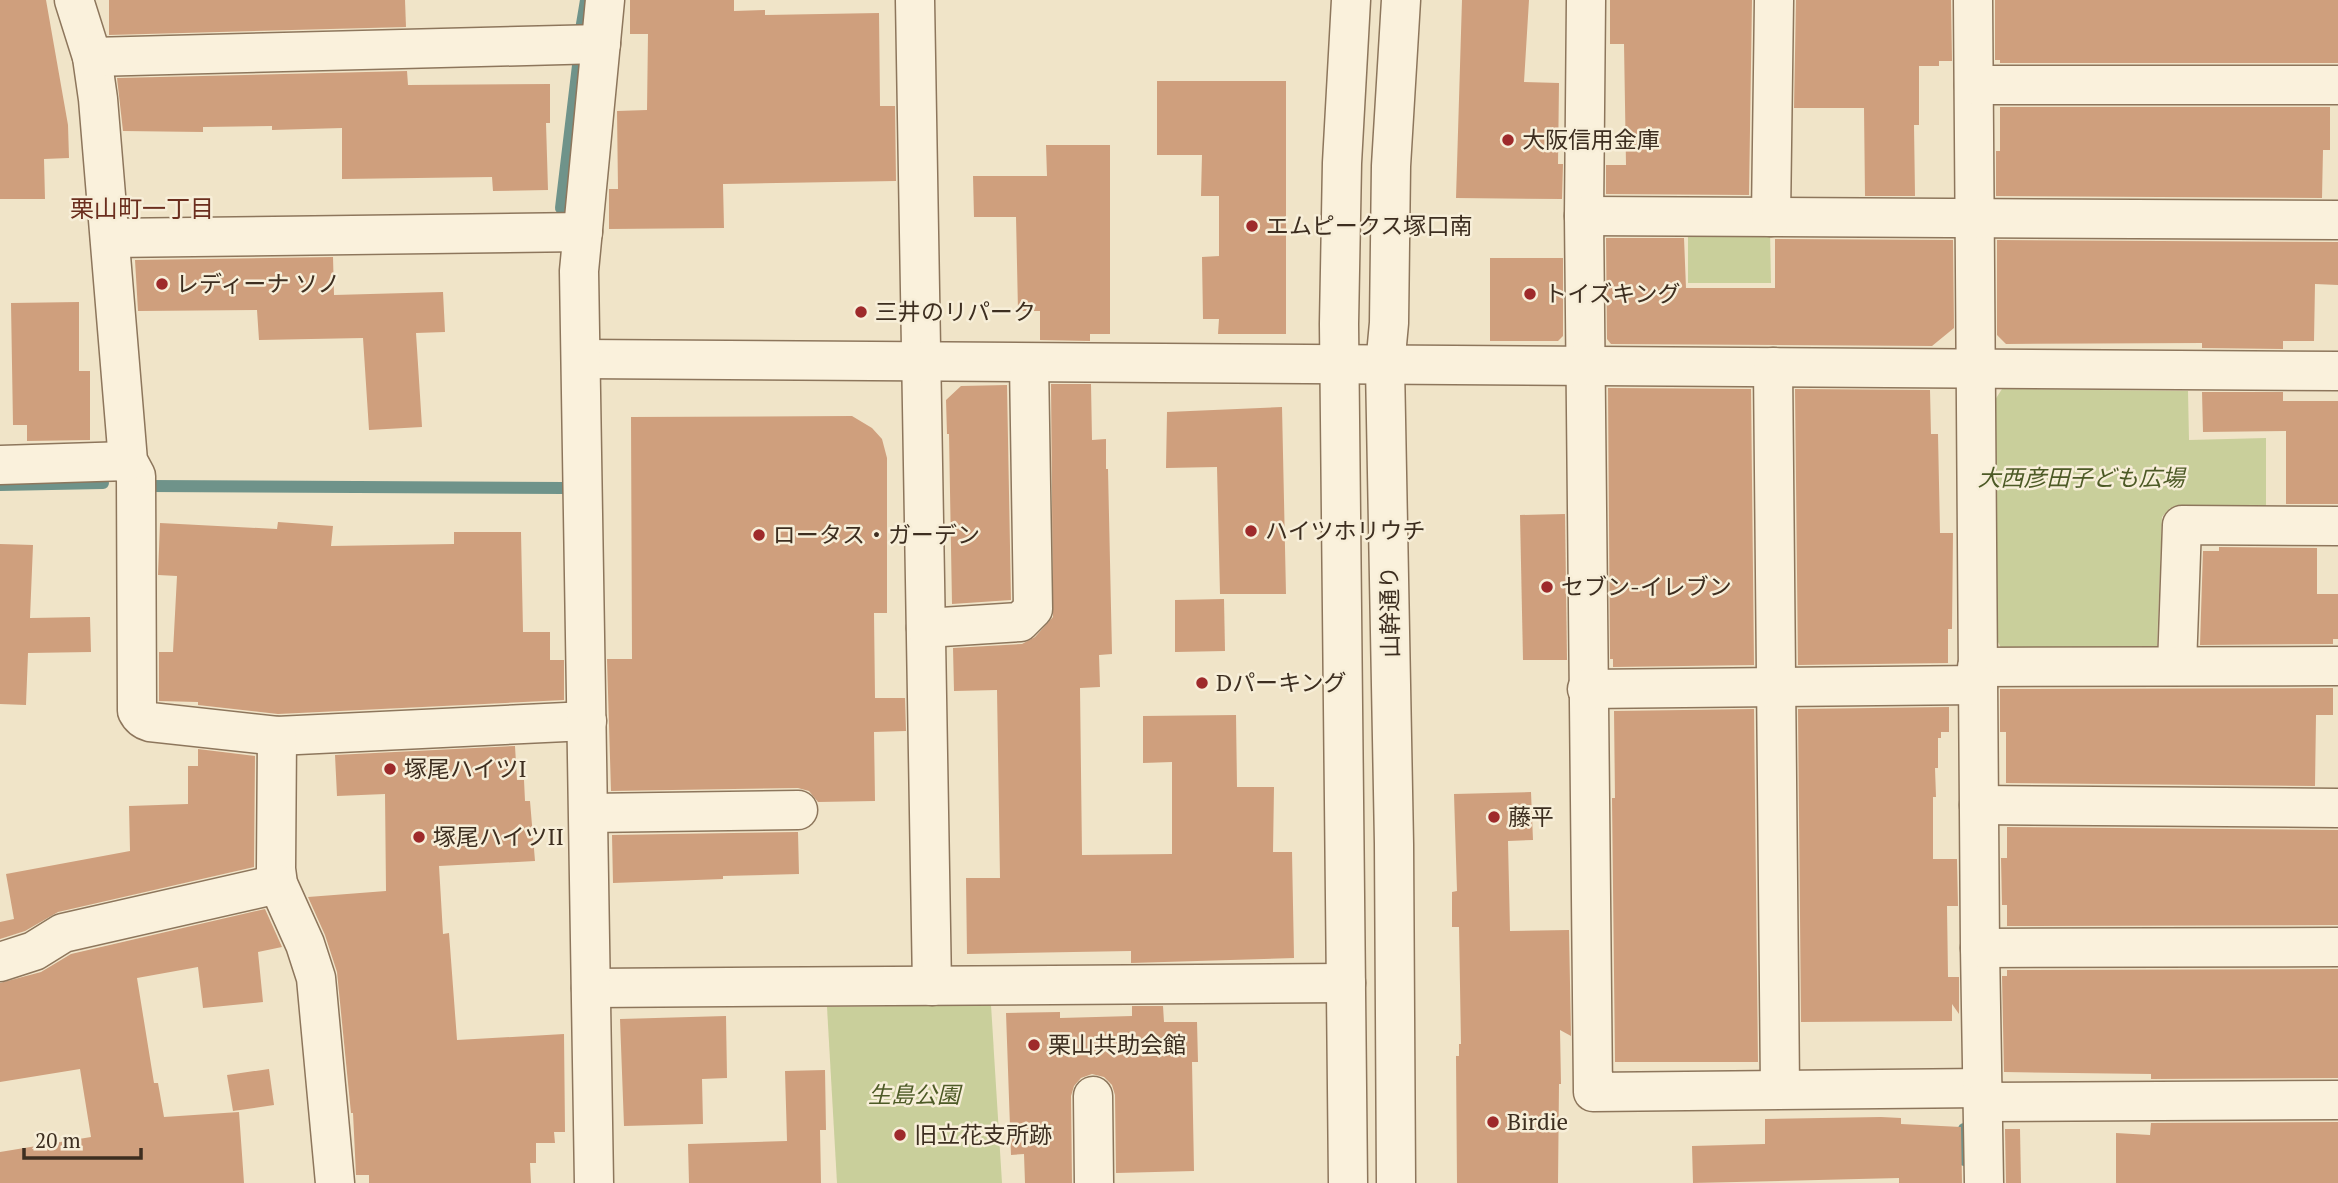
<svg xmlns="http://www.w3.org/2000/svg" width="2338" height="1183" viewBox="0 0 2338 1183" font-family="'PT Serif','Noto Sans JP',serif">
<rect width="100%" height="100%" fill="#f0e4c8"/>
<g fill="#c9cf9b">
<path d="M1770,230L1771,283H1688V231Z"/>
<path d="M2002,389L2188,391L2189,440L2266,438V507L2170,508L2162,517L2157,646L2148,654H2004L1996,638L1993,403Z"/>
<path d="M991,1005L1002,1183H837L827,1007Z"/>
</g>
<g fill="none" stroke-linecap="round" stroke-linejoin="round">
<g stroke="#6f938a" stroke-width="12">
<path d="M581,30L586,0"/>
<path d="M561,208L579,57"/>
<path d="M0,485L103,483"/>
<path d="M148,486L564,488"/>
<path d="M1964,1160V1129"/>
</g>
</g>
<g fill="#cf9f7d">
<path d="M0,0H46L68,125L69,158L44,159L45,199H0Z"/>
<path d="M109,0H405L406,27L109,35Z"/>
<path d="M630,0H734V11L765,10V15L879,13L880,106H895L896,181L723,184L724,228L609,229V189H618L617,111L647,110L648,34H630Z"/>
<path d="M1462,0H1529L1524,82L1559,83L1558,164H1563L1562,199L1456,198Z"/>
<path d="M1610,0H1752L1749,195L1606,194V165H1626L1624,44H1610Z"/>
<path d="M1796,0H1951L1952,61H1939V66H1919V125H1914L1915,196H1865L1864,108H1794Z"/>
<path d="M1995,0H2338V63H2000V60H1995Z"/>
<path d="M407,71L408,85L550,84V123H546L548,190L493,191L492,177L342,179V128L272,130V126L203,127V132L123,131L117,78Z"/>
<path d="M1157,81H1286V334H1218L1219,319H1203L1202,257L1219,256V196H1201L1202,155H1157Z"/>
<path d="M2000,107H2330V150H2323L2322,198L1996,196V151H2000Z"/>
<path d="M1046,145H1110V334H1090V341L1040,340V311H1018L1016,217H974L973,176H1047Z"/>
<path d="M1606,238H1684L1686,288H1775V239L1953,240L1954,328L1932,346L1611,344L1607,339Z"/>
<path d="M1997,240L2338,242V285L2315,284L2314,341H2283V349L2202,348V343L2006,344L1997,335Z"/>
<path d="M333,257L334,295L443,292L445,332L416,333L422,427L369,430L363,338L259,340L257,310L138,311L135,260Z"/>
<path d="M1490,258H1563V336L1558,341H1490Z"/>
<path d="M79,302V371H90V440L27,441V425H13L11,303Z"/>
<path d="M1051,384H1091L1092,440L1106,439V469H1108L1112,654L1099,655L1100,687L1080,688L1082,855L1172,854V762L1143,763V716L1236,715L1237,787H1274L1273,852H1292L1294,958L1131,963V951L967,954L966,878H1000L997,690L954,691L953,648L1022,644L1035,637L1053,617Z"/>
<path d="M1007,385L1011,600L952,604L949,434H947L946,400L961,386Z"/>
<path d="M1608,388L1751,389L1754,665L1613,667V659H1610Z"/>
<path d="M1795,389L1930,390L1931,434H1938L1940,533H1953L1952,629H1948V663L1798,665Z"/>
<path d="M2202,392H2283V401H2338V504H2286V431L2203,432Z"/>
<path d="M1282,407L1286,594H1220L1217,467L1166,468L1167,412Z"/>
<path d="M852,416L872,428L882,439L887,458V613H874L875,698H905L906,731L874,732L875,801L818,802L809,791L798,788L611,791L607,659H632L631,417Z"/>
<path d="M1565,514L1567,660H1523L1520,515Z"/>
<path d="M278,522L333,526L331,546L454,544V532H521L523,632H550V660H564V700L278,714L198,705V702L159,701V652H173L177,576L158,575L160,523L277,529Z"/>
<path d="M0,544L33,545L30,618L90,617L91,652L28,653L26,705L0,704Z"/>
<path d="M2219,547L2317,548V594H2338V639H2333V644L2200,645L2203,551H2219Z"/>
<path d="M1224,599L1225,651L1175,652V600Z"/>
<path d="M2333,688V715H2316L2315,786L2006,783V732H2000V689Z"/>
<path d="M1949,707V732H1941V738H1938V768H1935L1936,797H1933V859H1957L1958,906H1947L1948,977H1959V1014L1952,1004V1021L1801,1022L1798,709Z"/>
<path d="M1754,709L1758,1062H1615L1612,798H1615L1614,711Z"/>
<path d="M515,746L517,780H524L525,801H530L535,861L439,866L443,934L449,933L457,1040L564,1034L565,1132H554L555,1143H536V1163H530L531,1183H369V1175H356L353,1113H351L337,972L325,935L308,897L386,891L385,794L337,796L335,755Z"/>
<path d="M198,749L255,756L254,867L58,912L25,931L0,939V922L14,919L6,874L130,851L129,806L188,804V766H198Z"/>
<path d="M1531,792L1533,840L1508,841L1510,931L1569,930L1571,1036L1560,1030L1561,1084H1559L1558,1183H1457L1456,1056H1459V1044H1461L1459,927H1452V892L1457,891L1454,794Z"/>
<path d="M2007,827L2338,830V925L2007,926V905H2002L2001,858H2007Z"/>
<path d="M798,832L799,874L723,876V879L613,883L612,835Z"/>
<path d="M265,909L282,947L258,952L263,1002L203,1008L198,967L137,978L154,1083H158L164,1117L239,1112L244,1183H0V1152L91,1137L80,1069L0,1082V983L41,972L71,954Z"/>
<path d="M2338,969V1078L2151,1079V1074L2004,1072L2002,976H2007V970Z"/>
<path d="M1132,1006H1163L1164,1022H1197L1198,1062H1192L1194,1171L1116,1173L1115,1095L1112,1085L1104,1077L1092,1074L1081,1078L1074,1086L1071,1096L1072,1183H1025L1024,1154L1011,1155L1006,1013L1060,1012V1018L1132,1016Z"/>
<path d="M726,1016L727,1078L702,1079L703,1124L624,1126L620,1019Z"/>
<path d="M269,1069L274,1105L233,1111L227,1075Z"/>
<path d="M825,1070L826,1130H820L821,1183H689L688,1144L787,1141L785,1071Z"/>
<path d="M1881,1117L1901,1118V1124L1961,1127L1962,1183H1899V1178L1693,1183L1692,1146L1765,1144V1119Z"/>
<path d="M2338,1122V1183H2116V1133L2150,1135L2151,1123Z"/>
<path d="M2005,1129H2020L2021,1183H2006Z"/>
</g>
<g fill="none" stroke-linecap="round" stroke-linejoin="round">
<g stroke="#8d765c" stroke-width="41">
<g id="minor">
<path d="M74,0L92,57L98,99L128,461L136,476L137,711C140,717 143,720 150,722L277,736L587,721"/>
<path d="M915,0L932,986"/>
<path d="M1586,0L1584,216L1593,1092L1983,1088"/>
<path d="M1973,0L1980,948L1984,1183"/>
<path d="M92,57L601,44"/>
<path d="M1974,85H2338"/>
<path d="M1584,216L2338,220"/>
<path d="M1771,217L1774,0"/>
<path d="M110,238L583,232"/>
<path d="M582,359L2338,371"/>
<path d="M1773,367L1780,1089"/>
<path d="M0,465L128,461"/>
<path d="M926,628L1020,622L1033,609L1029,363"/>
<path d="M2177,666L2182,525L2338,526"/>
<path d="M1977,667L2338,666"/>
<path d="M1587,689L1978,685"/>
<path d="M277,736L276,869L278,884L305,944L316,978L335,1183"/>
<path d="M1979,805L2338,808"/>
<path d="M589,813L798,810"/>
<path d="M1980,948L2338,947"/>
<path d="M0,962L34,951L63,933L278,884"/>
<path d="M591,988L1346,983"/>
<path d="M1093,1096L1094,1183"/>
<path d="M1983,1102L2338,1100"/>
<path d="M594,1183L579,271L605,0"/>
<path d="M1348,1183L1339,324L1342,163L1351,0"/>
<path d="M1396,1183L1394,844L1385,366L1389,323L1391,166L1401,0"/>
</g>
</g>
<use href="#minor" stroke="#faf1dc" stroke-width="38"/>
</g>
<g fill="#9e2a2b" stroke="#f7eed8" stroke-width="2.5">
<circle cx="1508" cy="140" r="7"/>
<circle cx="1252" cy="226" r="7"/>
<circle cx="162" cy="284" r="7"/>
<circle cx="1530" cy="294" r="7"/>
<circle cx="861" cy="312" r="7"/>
<circle cx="1251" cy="531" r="7"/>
<circle cx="759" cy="535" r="7"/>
<circle cx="1547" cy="587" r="7"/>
<circle cx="1202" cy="683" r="7"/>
<circle cx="390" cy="769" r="7"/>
<circle cx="1494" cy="817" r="7"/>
<circle cx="419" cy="837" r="7"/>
<circle cx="1034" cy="1045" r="7"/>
<circle cx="1493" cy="1122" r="7"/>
<circle cx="900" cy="1135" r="7"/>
</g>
<g text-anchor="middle" stroke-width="5" stroke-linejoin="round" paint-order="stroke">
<g font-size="23" fill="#3d2e20" stroke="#f7eed8" text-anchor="start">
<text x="1522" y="148">大阪信用金庫</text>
<text x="1266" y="234">エムピークス塚口南</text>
<text x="176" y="292">レディーナ ソノ</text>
<text x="1544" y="302">トイズキング</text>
<text x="875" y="320">三井のリパーク</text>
<text x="1265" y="539">ハイツホリウチ</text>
<text x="773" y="543">ロータス・ガーデン</text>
<text x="1561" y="595">セブン-イレブン</text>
<text x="1216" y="691">Dパーキング</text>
<text x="404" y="777">塚尾ハイツI</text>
<text x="1508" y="825">藤平</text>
<text x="433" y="845">塚尾ハイツII</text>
<text x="1048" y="1053">栗山共助会館</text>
<text x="1507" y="1130">Birdie</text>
<text x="914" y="1143">旧立花支所跡</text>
</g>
<g font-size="23" font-style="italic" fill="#4d5a26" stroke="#f7eed8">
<text x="2081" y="486">大西彦田子ども広場</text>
<text x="914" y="1103">生島公園</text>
</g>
<g font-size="23" fill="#3d2e20" stroke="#f7eed8">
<text transform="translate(1390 612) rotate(-91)" y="8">山幹通り</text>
</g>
<g font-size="24" fill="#6b2e1e" stroke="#f7eed8">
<text x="142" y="217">栗山町一丁目</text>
</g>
</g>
<path d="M24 1148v10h117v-10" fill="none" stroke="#3d2e20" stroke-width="3.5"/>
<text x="35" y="1148" font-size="21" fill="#3d2e20" stroke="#f7eed8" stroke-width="5" paint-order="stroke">20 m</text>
</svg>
